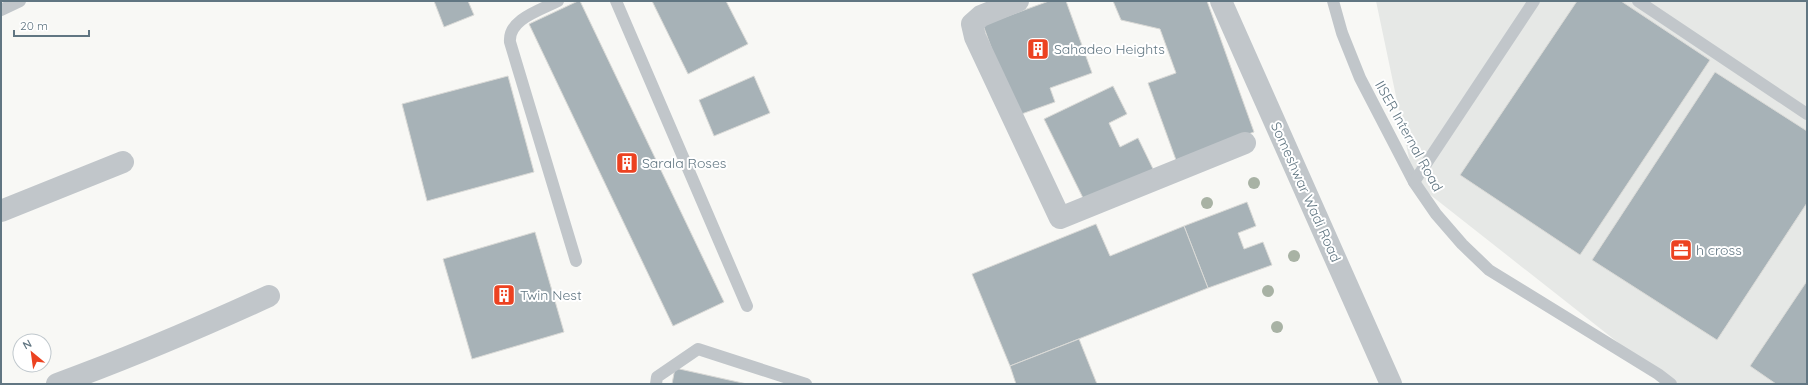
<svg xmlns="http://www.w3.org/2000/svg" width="1808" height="385" viewBox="0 0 1808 385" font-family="Quicksand,sans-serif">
<rect width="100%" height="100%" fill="#f8f8f5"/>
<path fill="#e6e8e6" d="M1376,1H1807V384H1663L1658,374L1414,182Z"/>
<g fill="#a7b2b7" stroke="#dadad7">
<path d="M434,1H468L474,15L444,27Z"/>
<path d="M578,1H580L724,302L673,326L529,24Z"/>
<path d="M652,1H726L748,44L688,74Z"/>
<path d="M1049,1H1066L1092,73L1050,88L1055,102L1016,116L983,25Z"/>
<path d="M1113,1H1207L1254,132L1176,160L1148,83L1176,73L1160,29L1121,20Z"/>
<path d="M1577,1H1621L1710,60L1580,255L1460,175Z"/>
<path d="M1715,72L1807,131V203L1717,340L1592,260Z"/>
<path d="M508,76L534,172L427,201L402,104Z"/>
<path d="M754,76L770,113L714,136L699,100Z"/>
<path d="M1113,86L1127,114L1109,123L1120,147L1138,138L1155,173L1087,206L1044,119Z"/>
<path d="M1247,202L1256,226L1238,233L1244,249L1263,242L1272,265L1208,288L1184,226Z"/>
<path d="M1096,224L1110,256L1184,226L1208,288L1010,366L972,274Z"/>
<path d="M535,232L564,332L472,359L443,259Z"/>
<path d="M1807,281V384H1776L1750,366Z"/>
<path d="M1079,339L1097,384H1016L1010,366Z"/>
<path d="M675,368L747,384H672Z"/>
</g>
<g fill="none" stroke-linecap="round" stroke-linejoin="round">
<g stroke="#c1c6ca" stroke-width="12">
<path d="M558,1C541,10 508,19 510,42L576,261"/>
<path d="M616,1L747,306"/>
<path d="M1333,1L1342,33L1360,78L1414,182L1436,214L1462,244L1489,270L1658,374L1671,384"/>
<path d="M1638,1L1807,114"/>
<path d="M1,10L20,1"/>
<path d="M1414,182L1534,1"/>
<path d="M656,384L657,377L698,349L806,384"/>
</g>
<g stroke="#c1c6ca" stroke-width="22">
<path d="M1018,1L981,16L972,24L975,37L1060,218L1245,143"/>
<path d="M1221,1L1391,384"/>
<path d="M1,211L123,162"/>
<path d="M57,384C129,358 199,328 269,296"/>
</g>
</g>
<g fill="#a8b2a4">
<circle cx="1254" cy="183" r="6"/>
<circle cx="1207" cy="203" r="6"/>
<circle cx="1294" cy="256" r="6"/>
<circle cx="1268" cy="291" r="6"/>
<circle cx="1277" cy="327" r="6"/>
</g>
<defs>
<g id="building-square" transform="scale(1.15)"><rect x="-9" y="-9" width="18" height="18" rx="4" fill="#ec4221" stroke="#fff"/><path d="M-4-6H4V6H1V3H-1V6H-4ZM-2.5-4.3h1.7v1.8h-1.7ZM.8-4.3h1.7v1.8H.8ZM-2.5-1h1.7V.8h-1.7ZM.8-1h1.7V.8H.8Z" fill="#fff"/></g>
<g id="office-square" transform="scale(1.15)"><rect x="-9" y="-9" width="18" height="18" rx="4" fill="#ec4221" stroke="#fff"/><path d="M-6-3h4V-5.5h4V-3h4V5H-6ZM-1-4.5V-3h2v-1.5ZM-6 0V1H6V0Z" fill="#fff"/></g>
</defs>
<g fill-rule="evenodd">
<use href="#building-square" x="1038" y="49"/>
<use href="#building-square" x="627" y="163"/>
<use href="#office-square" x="1681" y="250"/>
<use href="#building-square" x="504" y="295"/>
</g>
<g text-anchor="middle" stroke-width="4" stroke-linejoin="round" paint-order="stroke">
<g font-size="14" fill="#617682" stroke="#fff" text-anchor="start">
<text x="1054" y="54">Sahadeo Heights</text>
<text x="642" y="168">Sarala Roses</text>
<text x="1696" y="255">h cross</text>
<text x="520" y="300">Twin Nest</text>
</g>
<g font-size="14" fill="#617682" stroke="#fff">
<text transform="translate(1409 136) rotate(61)" y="5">IISER Internal Road</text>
<text transform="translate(1306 192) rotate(66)" y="5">Someshwar Wadi Road</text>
</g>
</g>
<rect width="1808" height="385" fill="none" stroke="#617682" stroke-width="4"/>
<g transform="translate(32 353) rotate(331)"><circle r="19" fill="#ffffff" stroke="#c0c8cd"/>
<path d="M0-3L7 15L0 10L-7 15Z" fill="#ec4221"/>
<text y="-6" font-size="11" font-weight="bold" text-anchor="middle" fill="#617682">N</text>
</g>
<path d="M14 30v6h75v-6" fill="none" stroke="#617682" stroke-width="2"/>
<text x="20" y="30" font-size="12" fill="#617682" stroke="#ffffff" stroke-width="3" paint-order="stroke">20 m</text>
</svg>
